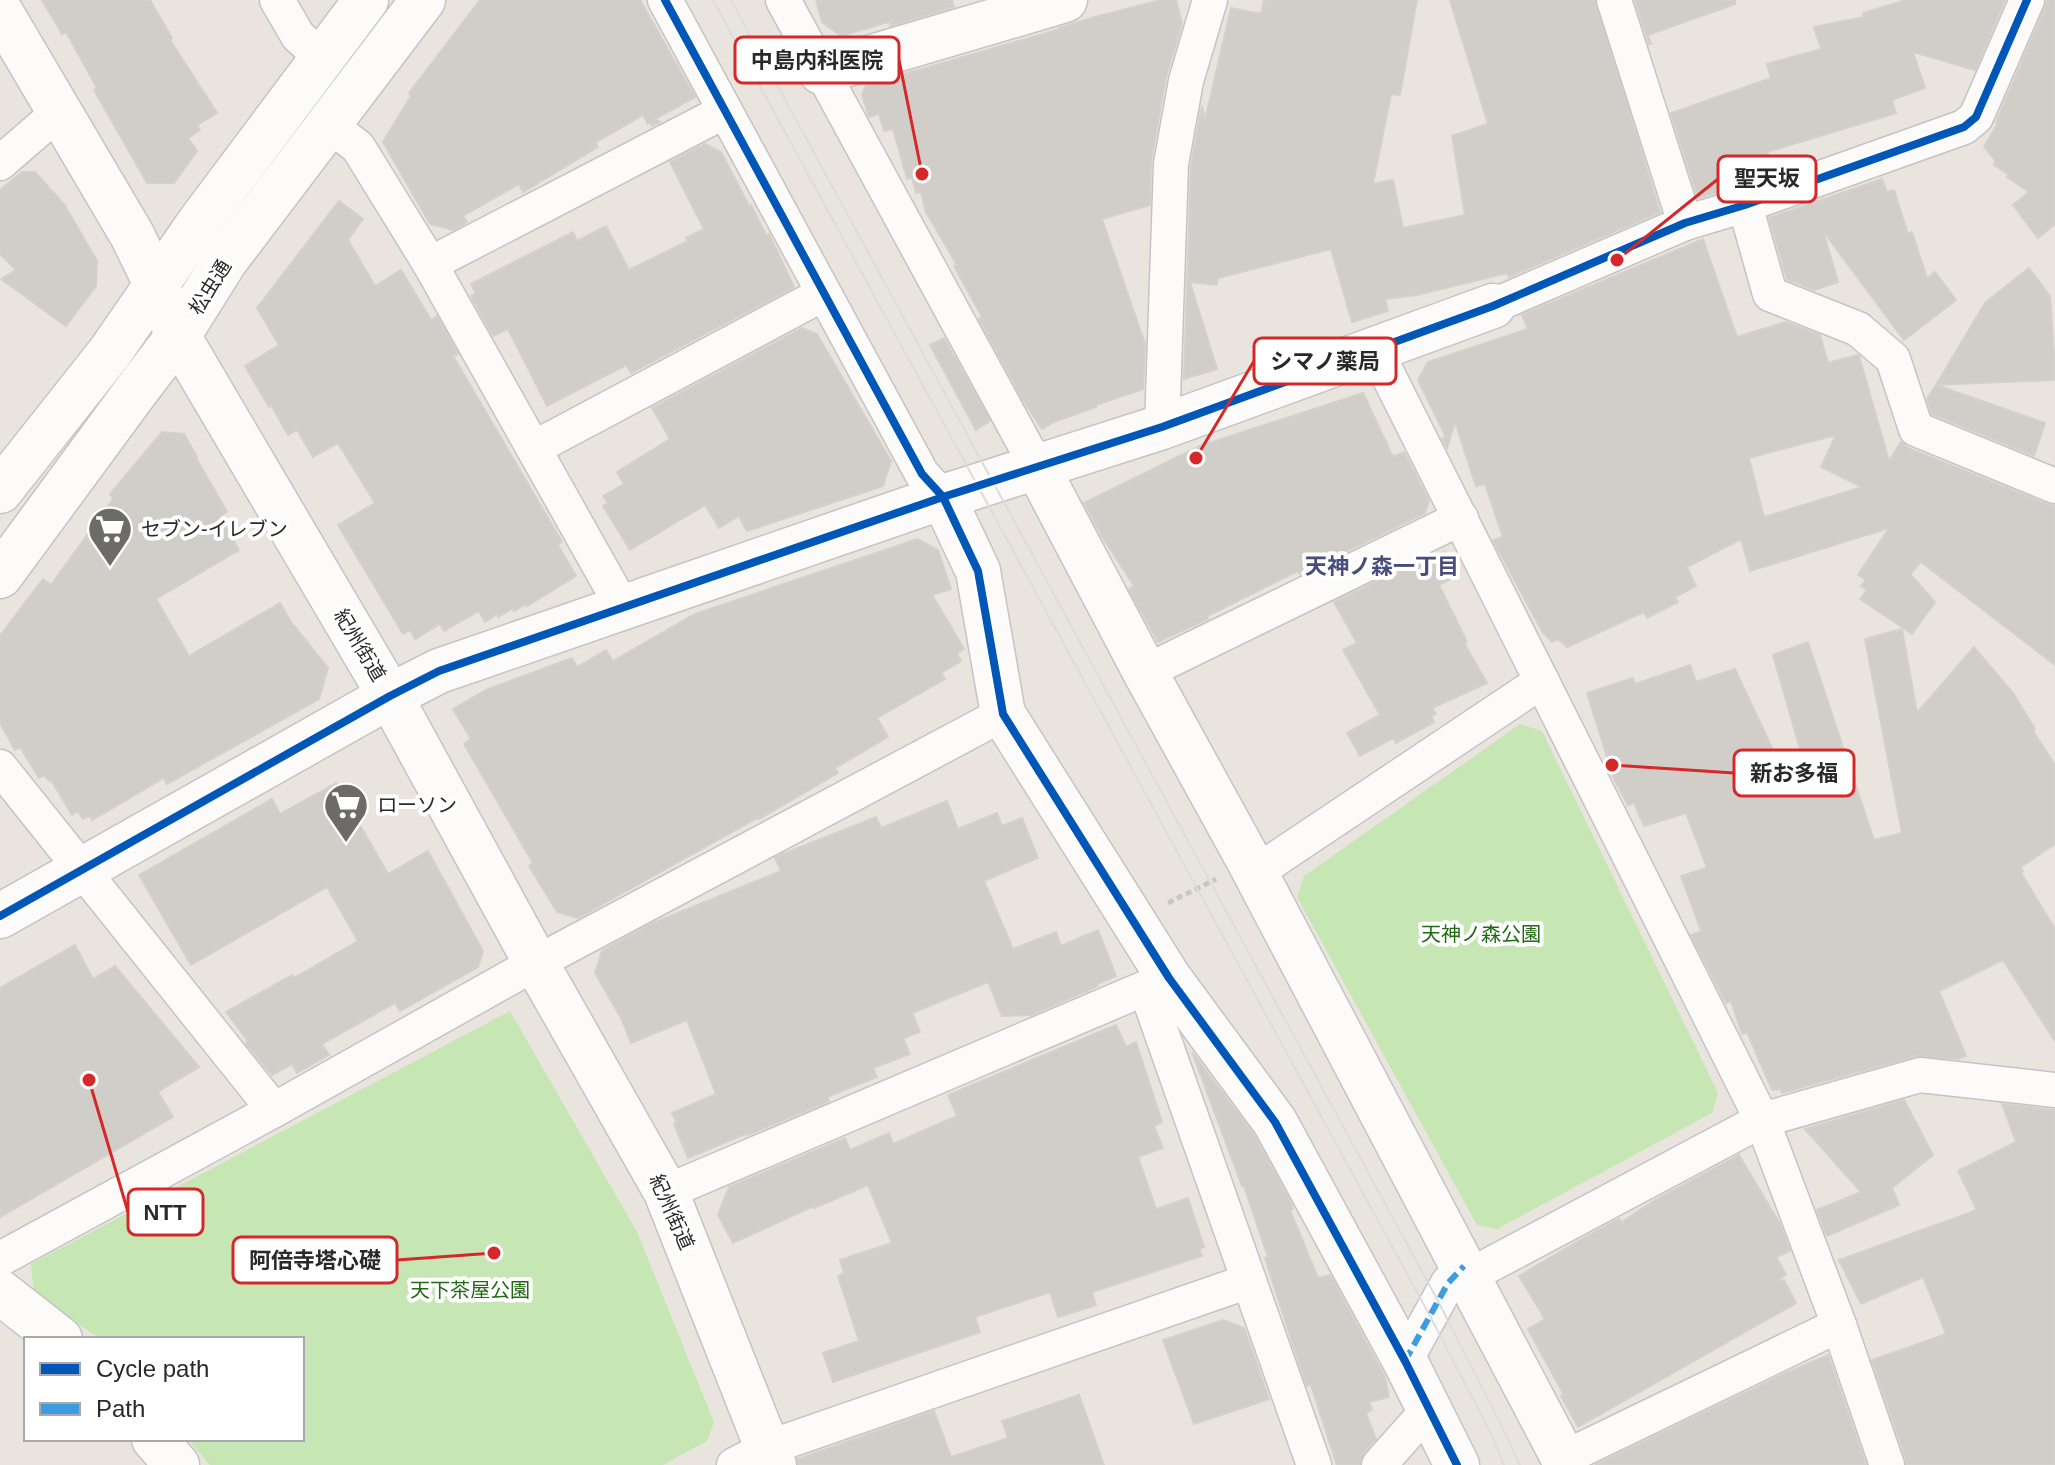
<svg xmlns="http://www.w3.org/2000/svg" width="2055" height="1465" viewBox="0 0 2055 1465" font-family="Arial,'Noto Sans JP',sans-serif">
<rect width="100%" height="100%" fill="#e9e5de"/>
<g fill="#c6e6b4">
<path d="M1520,724L1542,731L1718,1093L1712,1113L1497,1229L1477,1225L1297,897L1304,876Z"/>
<path d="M510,1011L637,1232L714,1422L707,1441L663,1465H210L188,1439H302V1339H101L34,1295L31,1264Z"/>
</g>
<g fill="#d1ceca" stroke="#d4d0cb" stroke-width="2" fill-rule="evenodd">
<path d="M42,0H150L172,38L170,40L217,113L197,125L200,130L188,138L197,151L174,183H147L94,90L97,88L66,32L62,34Z"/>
<path d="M480,0H640L695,97L655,119L660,122L652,126L650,122L648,124L643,115L595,143L598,147L523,192L519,184L463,216L467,222L453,230L430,224L383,142L411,96L409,93Z"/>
<path d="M816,0H952L954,7L890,26L892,21L841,36L822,22Z"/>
<path d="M1161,0H1176L1182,24L1166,77L1151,161L1150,205L1102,219L1145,344L1143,389L1096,405V407L1056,421L1042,429L1023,400L979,319L982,317L954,266L957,265L926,212L921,192L916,193L912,177L907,179L893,129L884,131L879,114L869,117L862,95L866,85L1060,29L1059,28L1095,17Z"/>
<path d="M1264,0H1417L1400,95L1391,94L1373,184L1393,180L1403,228L1465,215L1452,136L1488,124L1450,0H1595L1660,212L1509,277L1507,273L1417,295L1385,299L1388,311L1352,322L1331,249L1218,278L1217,285L1190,282L1217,369L1184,379L1191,166L1202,106L1205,120L1231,8L1261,14Z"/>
<path d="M1635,0H1735V4L1648,35L1651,44H1649Z"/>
<path d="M1906,0H2005L1975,70L1913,52L1925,88L1892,100L1896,113L1767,152L1774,174L1698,198L1671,113L1771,78L1767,64L1821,49L1814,27L1864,17L1863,13Z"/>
<path d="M2047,0H2055V224L2038,238L2013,205L2029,192L2007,177L2008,174L1994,165L1995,160L1984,147L1998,123L1996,122L2045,8Z"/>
<path d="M705,144L721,152L749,206L751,205L766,235L769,234L794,287L631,373L626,365L547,406L508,329L493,336L471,296L476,293L471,284L573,232L577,241L606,226L629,270L688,241L686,238L704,229L670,162Z"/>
<path d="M22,172H35L64,204L97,261L96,286L66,326L1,279L16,270L0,254V190Z"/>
<path d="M1882,179L1887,192L1894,190L1908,234L1912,232L1927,278L1935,272L1956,300L1904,340L1823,231L1838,282L1814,290L1787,279L1769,218Z"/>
<path d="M339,201L363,219L348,240L375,286L401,270L431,320L437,316L458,354L453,356L562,542L558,545L576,576L527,606L526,604L514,611L513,608L498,617L497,614L485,622L479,611L444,631L440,624L415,639L410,630L403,634L338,525L375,503L338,443L313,457L297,430L288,435L271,405L269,407L245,366L279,345L257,308Z"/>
<path d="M1703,239L1737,337L1786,322L1820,335L1828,363L1857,355L1859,356L1889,461L1901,442L1908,448L2047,504L2055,506V665L1921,562L1910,574L1935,602L1912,634L1860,599L1867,590L1861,586L1866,580L1858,575L1889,528L1750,571L1741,539L1687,567L1696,586L1675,597L1678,602L1647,618L1644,612L1567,647L1558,639L1552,642L1543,633L1493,540L1503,537L1485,484L1476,486L1455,422L1447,448L1442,438L1446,437L1418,380L1428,362L1528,329L1522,315ZM1836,435L1821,467L1862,487L1764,517L1749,458Z"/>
<path d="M2029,268L2050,296L2054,354V380L1936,385L1985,303Z"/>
<path d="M802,328L817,334L891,461L883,486L747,531L739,516L719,528L705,505L630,550L603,506L608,503L603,496L624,484L617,472L670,439L652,408Z"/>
<path d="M944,338L990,421L976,430L930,345Z"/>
<path d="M1936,385L2045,423L2034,456L1932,414L1927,399Z"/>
<path d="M1363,393L1393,457L1404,452L1429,501L1425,513L1300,574L1298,571L1207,616L1208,619L1158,642L1129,589L1134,586L1103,538L1084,503L1200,446Z"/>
<path d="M162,432L184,434L197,457L196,458L227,512L220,517L239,550L156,599L189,656L280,603L291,622L328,668L319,699L167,784L164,778L92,820L90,816L83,819L78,811L72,815L51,780L49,781L44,775L39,778L20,747L15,750L0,723V636L43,579L51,585L113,499L110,494Z"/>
<path d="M917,539L938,550L951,589L932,595L964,649L957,653L961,661L941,673L945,679L877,718L888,737L835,768L838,773L759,819V817L578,918L557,912L529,866L533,863L464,744L471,739L453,709L488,689L572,658L577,667L606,650L613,661L695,614Z"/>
<path d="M1445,552L1460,574L1439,585L1467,642L1464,643L1487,683L1432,708L1436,714L1431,716L1434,722L1396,743L1393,738L1360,756L1347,733L1380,715L1343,650L1357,643L1334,602L1417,562Z"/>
<path d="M1902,629L1917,713L1974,647L2013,693L2035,729L2033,731L2055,765V844L2021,867L2023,871L2021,873L2055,929V1041L2003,960L1939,991L1966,1056L1958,1059L1915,1056L1782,1093L1780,1089L1772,1090L1747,1032L1742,1034L1731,1001L1726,1003L1691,935L1701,931L1681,876L1707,868L1686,813L1644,826L1634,803L1628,805L1614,779L1587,693L1633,678L1635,684L1690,665L1696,682L1735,669L1783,771L1804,763L1773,655L1808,642L1874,840L1902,833L1865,639Z"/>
<path d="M336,783L388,874L428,851L483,951L478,967L400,1011L395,1003L322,1044L329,1055L297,1073L292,1064L272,1075L246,1043L248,1041L226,1012L292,975L294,978L358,941L327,887L191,965L139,875L272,799L280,814Z"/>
<path d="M947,801L958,829L997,813L1002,826L1022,818L1038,858L984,881L1013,949L1056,932L1061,946L1098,930L1116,976L1097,984L1098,986L1031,1015L1002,1016L988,982L912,1013L920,1032L903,1038L910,1054L873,1068L877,1077L827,1097L829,1101L748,1135L750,1132L688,1158L674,1124L677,1123L672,1113L716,1094L687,1020L631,1043L622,1020L595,973L602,951L651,924L781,871L775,858L783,854L876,817L881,828Z"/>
<path d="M75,945L93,979L115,966L199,1067L158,1092L173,1117L0,1217V988Z"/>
<path d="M1116,1025L1126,1047L1136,1042L1162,1122L1154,1126L1163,1148L1138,1157L1156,1209L1188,1198L1204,1247L1199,1249L1202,1256L1092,1292L1096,1305L1058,1317L1050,1292L975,1317L980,1332L833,1382L823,1353L859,1341L838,1276L844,1273L840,1260L892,1243L868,1185L814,1208V1206L733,1243L718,1215L729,1187L845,1138L850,1150L889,1133L893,1144L957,1116L948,1095Z"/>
<path d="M1192,1052L1254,1135L1292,1205L1293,1209L1290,1210L1318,1278L1330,1275L1385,1377L1389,1397L1369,1402L1372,1410L1366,1413L1376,1439L1364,1452L1360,1465H1337L1311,1385L1307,1386L1293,1345L1265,1258L1268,1257L1244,1186H1242Z"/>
<path d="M1904,1100L1933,1155L1892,1188L1899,1205L1827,1236L1817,1210L1861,1192L1805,1129Z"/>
<path d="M2002,1104L2055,1110V1465H1906V1459L1872,1360L1946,1334L1923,1277L1861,1304L1839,1260L1977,1210L1958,1171L2016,1142Z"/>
<path d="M1739,1155L1780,1224L1790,1251L1776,1257L1786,1274L1774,1284L1784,1280L1796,1303L1578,1427L1561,1396L1564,1395L1528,1329L1545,1319L1519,1276L1585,1237L1619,1219L1622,1222L1655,1200Z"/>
<path d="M1223,1320L1244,1328L1269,1399L1194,1424L1163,1340Z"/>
<path d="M1828,1355L1866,1465H1595L1786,1373Z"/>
<path d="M1079,1395L1104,1465H798V1459L934,1411L951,1457L1008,1438L1002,1421Z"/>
</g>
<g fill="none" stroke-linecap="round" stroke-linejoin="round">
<g stroke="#c5c4c4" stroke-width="37">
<g id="street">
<path d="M277,0L298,36L322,58"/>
<path d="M665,0L922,474L943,497"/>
<path d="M783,0L1036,465"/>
<path d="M1614,0L1685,223"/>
<path d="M328,124L358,147L430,264L622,606"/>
<path d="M0,163L59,112"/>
<path d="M1745,205L1770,294L1858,329L1893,359L1916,429L2055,486"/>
<path d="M430,264L725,111"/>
<path d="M1493,306L1685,223L1745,205L1964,127L1976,117L2027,0"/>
<path d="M1375,349L1762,1120L1839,1325L1887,1465"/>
<path d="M1162,427L1171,164L1186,81L1210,0"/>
<path d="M534,448L823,294"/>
<path d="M1145,672L1461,518"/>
<path d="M0,767L274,1110"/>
<path d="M1255,873L1542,681"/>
<path d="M1146,989L1314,1465"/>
<path d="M666,1192L1169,978"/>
<path d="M0,1259L274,1110L536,963L1003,714"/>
<path d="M1469,1276L1762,1120L1920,1075L2055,1090"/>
<path d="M1405,1361L1448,1283L1464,1266"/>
<path d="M1564,1458L1839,1325"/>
<path d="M734,1465L767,1448L1249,1281"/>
<path d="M1379,1465L1429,1409"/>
</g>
</g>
<g stroke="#c5c4c4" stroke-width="47">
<g id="secondary">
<path d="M0,11L132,235L156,284L178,336L390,696L536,963L666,1192L774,1465"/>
<path d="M821,72L1065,0"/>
<path d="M1036,465L1145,672L1249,861L1567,1465"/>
<path d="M0,491L110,352L199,223L366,0"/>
<path d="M943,497L978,571L1003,714L1169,978L1275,1122L1405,1361L1457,1465"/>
<path d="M0,576L136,391L178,336L225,261L423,0"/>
<path d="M0,916L390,696L439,671L943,497L1162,427L1493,306"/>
<path d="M0,1292L60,1339"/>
<path d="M154,1439L177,1465"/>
</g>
</g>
<path stroke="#c8c7c6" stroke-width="5" stroke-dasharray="6 4" stroke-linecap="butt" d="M1168,903L1216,879"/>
<use href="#street" stroke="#fcfbfa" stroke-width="34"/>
<use href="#secondary" stroke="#fcfbfa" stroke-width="44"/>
<g stroke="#dcdcde" stroke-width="2">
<path d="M713,0L1430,1316L1491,1434L1504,1465"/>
<path d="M731,0L1438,1301L1502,1427L1520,1465"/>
</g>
<path stroke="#3d9ce1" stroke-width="6" stroke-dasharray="12 6" stroke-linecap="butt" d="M1405,1361L1448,1283L1464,1266"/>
<g stroke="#fff" stroke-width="13">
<g id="cycleway">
<path d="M665,0L922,474L943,497L978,571L1003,714L1169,978L1275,1122L1405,1361L1457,1465"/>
<path d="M0,916L390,696L439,671L943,497L1162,427L1493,306L1685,223L1745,205L1964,127L1976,117L2027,0"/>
</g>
</g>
<use href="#cycleway" stroke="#0057b8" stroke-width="8"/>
</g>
<defs>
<g id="supermarket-pin" transform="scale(2.3)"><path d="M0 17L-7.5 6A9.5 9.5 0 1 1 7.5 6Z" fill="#6c6b68" stroke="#fff"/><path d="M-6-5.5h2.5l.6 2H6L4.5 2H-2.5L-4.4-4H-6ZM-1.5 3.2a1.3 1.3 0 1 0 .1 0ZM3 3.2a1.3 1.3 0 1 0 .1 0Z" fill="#fff"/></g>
</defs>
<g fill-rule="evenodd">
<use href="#supermarket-pin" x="110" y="529"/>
<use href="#supermarket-pin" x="346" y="805"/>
</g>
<g text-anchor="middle" stroke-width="8" stroke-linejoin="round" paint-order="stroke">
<g font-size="20" fill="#292929" stroke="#fff">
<text transform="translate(210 287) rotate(-58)" y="7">松虫通</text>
<text transform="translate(360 645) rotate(59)" y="7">紀州街道</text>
<text transform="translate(672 1212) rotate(66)" y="7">紀州街道</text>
</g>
<g font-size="20" fill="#292929" stroke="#fff" text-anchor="start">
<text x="141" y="536">セブン-イレブン</text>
<text x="377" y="812">ローソン</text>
</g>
<g font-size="20" fill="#226b15" stroke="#fff">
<text x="1481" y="941">天神ノ森公園</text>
<text x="470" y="1297">天下茶屋公園</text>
</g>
<g font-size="22" font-weight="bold" fill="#474d7d" stroke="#fff">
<text x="1382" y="574">天神ノ森一丁目</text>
</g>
</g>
<path fill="none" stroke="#d62828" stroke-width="3" d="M922 174L899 60M1617 260L1718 179M1196 458L1254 361M1612 765L1734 773M89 1080L128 1212M494 1253L397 1260"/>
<g fill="#d62828" stroke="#fff" stroke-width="3">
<circle cx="922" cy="174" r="8"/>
<circle cx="1617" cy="260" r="8"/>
<circle cx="1196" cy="458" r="8"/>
<circle cx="1612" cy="765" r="8"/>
<circle cx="89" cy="1080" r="8"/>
<circle cx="494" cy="1253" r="8"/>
</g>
<g fill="#fff" stroke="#d62828" stroke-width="3">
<rect x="735" y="37" width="164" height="46" rx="8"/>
<rect x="1718" y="156" width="98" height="46" rx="8"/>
<rect x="1254" y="338" width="142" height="46" rx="8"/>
<rect x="1734" y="750" width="120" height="46" rx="8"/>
<rect x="128" y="1189" width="75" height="46" rx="8"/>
<rect x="233" y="1237" width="164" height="46" rx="8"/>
</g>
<g font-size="22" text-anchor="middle" font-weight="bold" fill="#292929">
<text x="817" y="68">中島内科医院</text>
<text x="1767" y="186">聖天坂</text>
<text x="1325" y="369">シマノ薬局</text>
<text x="1794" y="781">新お多福</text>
<text x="165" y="1220">NTT</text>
<text x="315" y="1268">阿倍寺塔心礎</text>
</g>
<rect x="24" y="1337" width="280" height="104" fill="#ffffff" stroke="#a9a9a9" stroke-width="2"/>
<rect x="40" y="1363" width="40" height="12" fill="#0057b8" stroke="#a9a9a9" stroke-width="2"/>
<text x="96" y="1377" font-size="24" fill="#292929">Cycle path</text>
<rect x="40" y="1403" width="40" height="12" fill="#3d9ce1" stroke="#a9a9a9" stroke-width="2"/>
<text x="96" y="1417" font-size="24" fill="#292929">Path</text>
</svg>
